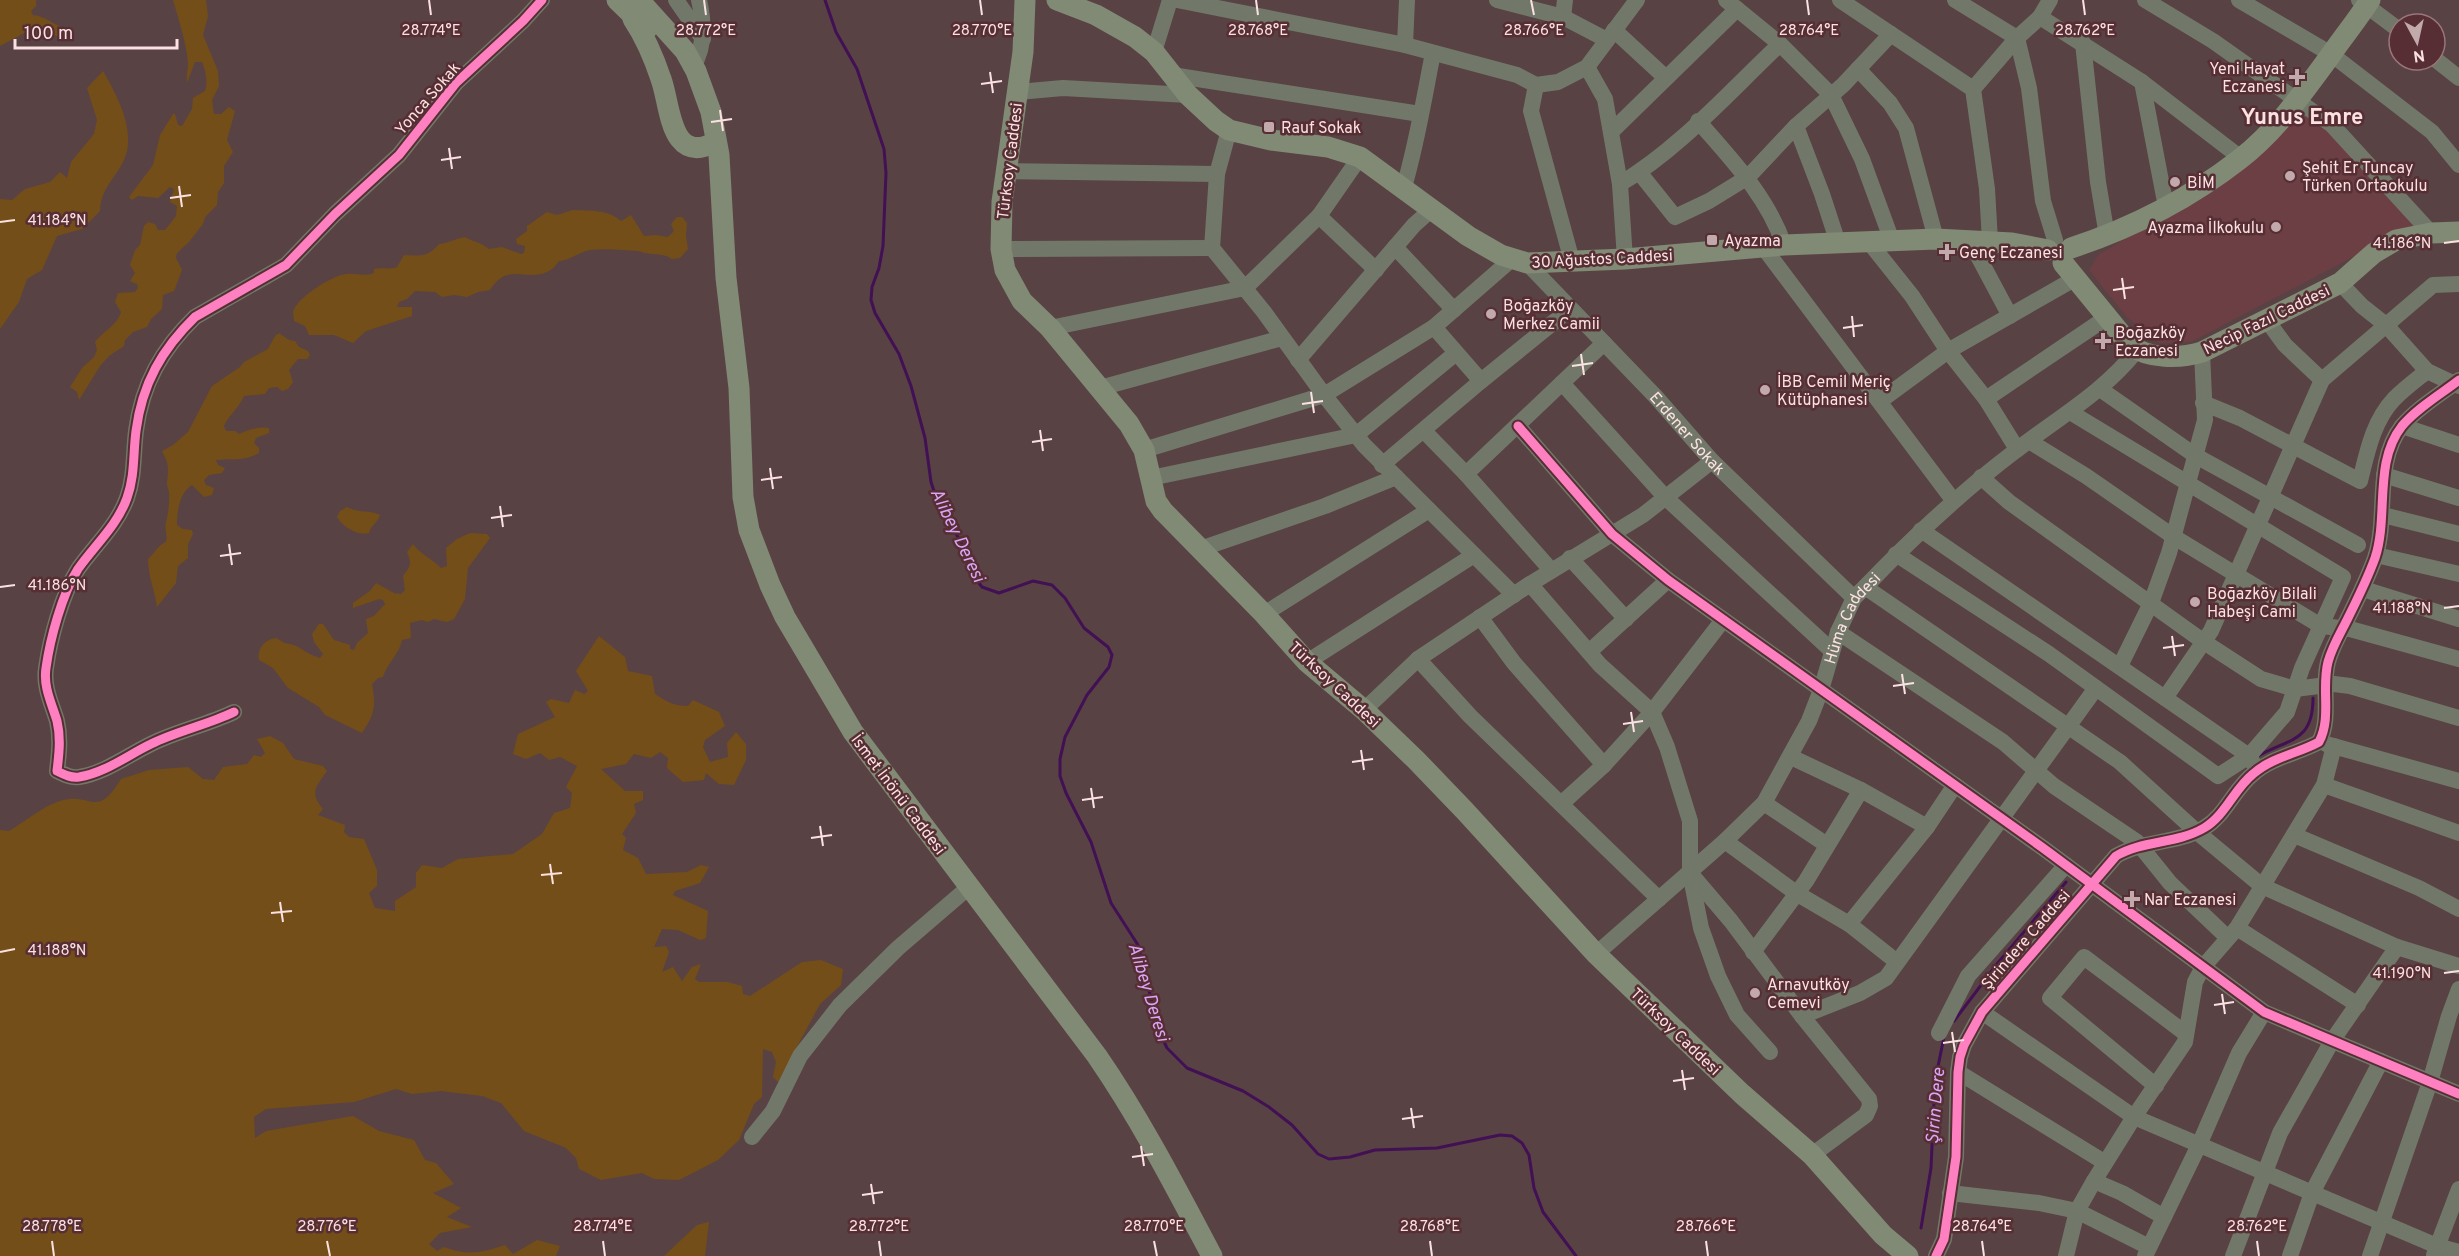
<svg xmlns="http://www.w3.org/2000/svg" width="2459" height="1256" viewBox="0 0 2459 1256" font-family="Overpass,sans-serif">
<rect width="100%" height="100%" fill="#584244"/>
<path fill="#6c3f44" d="M2307,111L2422,223L2393,232L2351,258L2191,342L2160,343L2145,334L2127,317L2089,270L2098,255L2232,176Z"/>
<g fill="#744e18">
<path d="M0,0H36V6L31,11L33,15C46,16 54,26 68,29L70,37L67,41C55,34 45,33 32,29L0,46Z"/>
<path d="M173,0H206L208,16L203,35L218,71L219,86L212,100L214,114H221L229,107L235,111L227,140L233,152L224,166V183L218,192L217,205L205,217L203,224L189,242L177,253L176,258L182,270L174,291L163,295L162,309L151,319L147,327L133,332L125,340L124,346L109,356L100,366L79,400L77,392L70,387L82,368L94,357L97,350L95,342C103,331 117,326 121,312L115,302L118,293L135,292L138,288L137,284L130,281L135,273L130,265L135,250L140,245L144,226L148,222L155,224L158,230H165L176,216L177,206L170,202L174,189L170,187L158,198L138,196L132,200L129,197L153,165L160,135L173,114H175L178,125L182,126L192,109L193,98L205,91C208,82 206,71 202,62H195L187,83C186,75 188,70 188,63C186,41 179,21 173,0Z"/>
<path d="M103,71C117,95 138,134 123,162C113,181 101,189 100,211L82,229L57,236L42,270L27,279L19,302L0,329V199L12,200L25,189L50,182L60,172L67,178L71,162L94,134L97,120L87,88Z"/>
<path d="M573,210C590,211 607,209 621,221L631,215L644,236L656,235L668,237L674,231L671,224L677,217H682L687,223L686,236L688,249L680,258L672,259C663,252 649,256 639,251C623,250 606,248 590,250C578,252 572,260 559,261C557,264 553,269 549,271C525,283 508,261 490,290L478,292L467,297L454,295L442,297L435,292L415,291L407,299L399,302L397,307H412V316L366,331L353,343L334,335H309L305,326L294,321C294,320 293,313 293,312C296,298 333,275 346,274C356,273 365,277 374,273V269C382,267 390,270 397,267L404,255C421,256 428,257 439,244C449,243 455,239 465,237C473,242 481,242 489,249L502,247L521,254L524,253L525,246L517,244L516,239L527,231V226L547,212L557,215Z"/>
<path d="M279,333L289,340L295,341L299,347L308,351L310,355L307,359H298L289,370L293,382L288,389L282,391L277,387L269,388L265,394L244,396C239,408 229,415 224,426L226,431H235L239,434C248,430 259,426 269,428V433L256,438L254,443L259,448V453C242,462 234,458 216,460L218,465L225,468L222,473L209,475L204,480L206,485L214,488L212,495L204,497L192,485C179,493 177,512 177,525L183,529L192,530L193,534L188,544V558L178,566L176,583L157,607C155,591 148,576 148,559C155,553 158,545 166,542C168,535 164,528 166,522C168,514 170,502 169,493C169,490 167,487 167,484C168,468 170,466 162,451L173,445L188,432L212,386L240,367L244,362L268,349L275,336Z"/>
<path d="M347,507C361,514 367,509 380,515C378,522 371,525 369,533C357,536 343,527 337,517L340,511Z"/>
<path d="M470,533L487,534L490,538L468,568L465,599L454,619L447,622L434,619L428,622L422,620L410,623L411,638L402,640C399,655 387,663 383,677L378,678L372,684C376,706 375,714 362,733L325,715L319,707L288,688L273,668L259,660C257,648 265,639 277,638C283,644 289,643 296,646C305,651 310,655 320,658L323,654L314,642L312,634L319,624H323L334,640L350,645V649L354,650L357,643L368,633L366,619L374,616L385,604L383,600L379,599L353,608V603L370,591L376,583L394,593L401,594L405,590L403,576C411,566 412,563 407,552L413,544C420,554 432,559 441,568L447,566L446,548L457,539Z"/>
<path d="M599,636L625,657L628,671L652,676L655,694C667,702 674,706 688,706L693,700L719,712L725,726L705,740L703,747L710,762L728,757L727,743L736,732L746,744V760L734,785L719,784L706,773L704,780L683,782L667,768L668,758L660,752L651,758L634,754L626,764L601,769L625,791H643V800L634,804L636,813L622,834L626,838L623,850L638,858L646,874L687,872L701,865L709,867L700,883L675,891L673,895L708,911L706,938L700,940L678,930L662,929L654,947L666,946L669,952L662,972L673,967L682,981L692,967L701,964L695,979L699,982H728L742,986L743,994L750,996L802,962L821,960L843,969L841,985L820,1004L778,1082L773,1077L776,1062L772,1052L763,1049L762,1097L754,1104L739,1140L718,1160L679,1180L654,1179L642,1173L601,1180L579,1169L576,1158L566,1148L524,1131L501,1103L482,1096L441,1091L412,1094L396,1089L354,1102L266,1109L254,1117L255,1138L266,1131L353,1116L379,1131L414,1140L425,1160L436,1163L454,1184L433,1193L461,1208L447,1217L472,1227L440,1233L429,1244L437,1251L444,1247C468,1256 481,1253 505,1245L513,1254L537,1240L560,1246L556,1256H0V830L9,831C24,822 41,808 57,802C91,789 95,822 121,779L149,770L188,767L203,779L214,780L223,767L247,764L254,755L261,757L265,753L257,739L270,736L283,743L294,759L323,766L327,771C316,787 309,792 323,809L318,815L345,825L344,832L349,837L364,839L377,870V886L369,893L375,908L395,911V901L416,887V873L422,865L442,868L458,859L513,854L542,834L554,813L570,808L572,793L566,787L577,766L560,757L549,760L540,753L526,759L513,754L518,734L555,717L546,702L551,699L569,703L575,690L584,694L588,691L576,671Z"/>
<path d="M709,1222L705,1256H664L697,1225Z"/>
</g>
<g fill="none" stroke-linecap="round" stroke-linejoin="round">
<g stroke="#421054" stroke-width="3">
<path d="M825,0L836,32L857,69L884,149L886,173L883,246L879,268L872,287L871,300L875,313L899,354L911,386L925,438L931,482L936,497L965,550L975,578L982,587L999,593L1033,581L1052,585L1065,598L1084,628L1108,647L1112,655L1109,667L1087,695L1065,737L1060,759V776L1066,793L1091,842L1111,903L1138,945L1159,1031L1167,1048L1187,1068L1243,1091L1269,1107L1292,1125L1318,1154L1329,1159L1350,1157L1375,1150L1437,1148L1500,1135L1512,1136L1522,1143L1529,1155L1534,1188L1543,1212L1576,1256"/>
<path d="M2258,756C2290,738 2313,742 2313,698"/>
<path d="M1954,1021L1997,964L2066,882"/>
<path d="M1921,1228L1931,1168L1935,1081L1944,1037"/>
</g>
<g stroke="#727869" stroke-width="16">
<path d="M676,0L703,39"/>
<path d="M1177,0L1405,45L1517,75L1536,85"/>
<path d="M1497,0L1563,17L1607,40"/>
<path d="M1726,0L1780,44L1831,95L1862,159L1892,241"/>
<path d="M1840,0L1973,89L1987,189L1990,241"/>
<path d="M1955,0L2017,38L2029,88L2043,201L2055,240"/>
<path d="M2145,0L2213,41L2332,125L2431,233"/>
<path d="M2239,0L2331,54L2432,132L2459,165"/>
<path d="M2359,0L2399,30"/>
<path d="M1563,17L1565,0"/>
<path d="M2040,17L2142,82L2241,158"/>
<path d="M1614,30L1666,78"/>
<path d="M2083,43L2098,182L2107,236"/>
<path d="M1405,45L1407,0"/>
<path d="M1154,52L1170,0"/>
<path d="M2435,59L2459,78"/>
<path d="M693,66C706,46 704,22 699,0"/>
<path d="M1587,67L1605,99L1620,184L1625,259"/>
<path d="M1858,69L1890,103L1906,128L1936,239"/>
<path d="M1172,75L1420,114"/>
<path d="M2142,82L2166,207"/>
<path d="M1973,89L2017,38L2040,17L2050,0"/>
<path d="M1018,92L1063,88L1188,95"/>
<path d="M1698,121C1732,160 1767,196 1784,245"/>
<path d="M1796,126L1822,194L1838,243"/>
<path d="M1229,130L1217,174L1212,248L1264,312L1324,395L1364,445L1514,595"/>
<path d="M1611,132L1737,9"/>
<path d="M1006,171L1217,174"/>
<path d="M1639,172L1675,217L1709,201L1748,177L1796,126L1843,85L1891,34"/>
<path d="M1620,184C1680,148 1729,92 1780,44"/>
<path d="M1404,187C1417,143 1424,98 1433,53"/>
<path d="M1319,216L1376,270"/>
<path d="M1970,241L2010,316"/>
<path d="M1869,242L1912,296L1948,351L1986,399L2017,449"/>
<path d="M1395,247L1454,310"/>
<path d="M1764,248L1953,500"/>
<path d="M1001,249L1212,248"/>
<path d="M1572,261L1531,111L1536,85L1558,82L1587,67L1637,0"/>
<path id="s1" d="M1527,263L1656,397L1712,461L1854,598"/>
<path d="M2340,283L2362,306L2386,325L2427,371L2459,386"/>
<path d="M2266,319L2285,345L2322,380"/>
<path d="M1434,327L1481,381"/>
<path d="M1050,328L1245,288L1319,216L1360,157"/>
<path d="M1298,360L1414,225L1432,209"/>
<path d="M1562,383L1666,498L1831,650"/>
<path d="M1100,388L1282,338"/>
<path d="M2100,389L2196,456L2358,545"/>
<path d="M1986,399L2106,318"/>
<path d="M1880,401L1948,351L2076,278"/>
<path d="M2203,403L2240,418L2360,481C2367,453 2373,421 2394,399C2404,389 2416,380 2427,371"/>
<path d="M1518,426L1612,534L1668,580L2043,848L2264,1012L2459,1094"/>
<path d="M2402,426L2459,445"/>
<path d="M1424,431L1466,474L1551,570"/>
<path d="M2029,441L2086,476L2174,537L2321,626L2350,629L2459,659"/>
<path d="M1144,450L1324,395L1434,327L1512,259"/>
<path d="M1382,465L1481,381L1570,309"/>
<path d="M1466,474L1604,343"/>
<path d="M2384,475L2459,498"/>
<path d="M1981,477L2009,502L2204,642L2261,679L2295,689L2334,684L2350,686L2459,718"/>
<path d="M1151,478L1356,435L1456,353"/>
<path d="M2383,515L2459,534"/>
<path d="M1921,530L2249,756L2253,763"/>
<path d="M1200,549L1325,506L1396,477"/>
<path d="M1896,554L2049,654L2218,776L2249,756L2287,712L2302,668L2343,577L2070,412"/>
<path d="M2376,555L2459,574"/>
<path d="M1570,558L1626,619"/>
<path d="M1530,584L1600,665L1652,712L1667,747L1690,821V873L1701,928L1718,976L1737,1015L1770,1052"/>
<path d="M1865,587L2120,762L2197,832L2262,886L2397,947L2459,966"/>
<path d="M2363,589L2459,619"/>
<path d="M1264,614L1429,510"/>
<path d="M1480,617L1514,663L1604,765L1652,712L1723,620"/>
<path d="M1838,632L2003,742L2054,786L2137,842L2170,883L2228,938"/>
<path d="M1589,652L1668,580"/>
<path d="M1418,659L1470,716L1659,899"/>
<path d="M1307,662L1474,555"/>
<path d="M2120,666L2151,603L2169,553L2205,420L2202,352"/>
<path d="M2165,698L2211,631L2322,380L2433,285L2459,284"/>
<path d="M1364,710L1418,659L1530,584L1643,515L1712,461"/>
<path d="M234,712C207,725 177,731 151,744C128,755 105,773 79,777C71,778 65,775 57,771C59,754 61,738 57,721C52,704 43,687 46,668C50,639 62,594 78,569C94,546 117,526 127,498C135,476 133,454 136,431C142,384 162,349 195,317L286,265L335,214L399,155L456,83L523,21L542,0"/>
<path d="M2326,744L2459,781"/>
<path d="M1791,757L1861,790L1927,827"/>
<path d="M2324,785L2459,833"/>
<path d="M1764,803L1827,845"/>
<path d="M1561,804L1604,765"/>
<path d="M2294,835L2419,888L2459,909"/>
<path d="M1725,841L1796,893L1849,924L1897,962"/>
<path d="M1691,874L1731,921L1802,1016L1869,1099L1870,1106L1866,1115L1812,1155"/>
<path d="M1849,924L1927,827L1955,785"/>
<path d="M2237,928L2358,1005"/>
<path d="M1753,952L1806,881L1861,790"/>
<path id="s2" d="M1596,954L1725,841L1764,803L1809,721L1821,690L1838,632L1854,598L1865,587C1912,538 1960,493 2014,452C2056,419 2103,393 2137,350"/>
<path d="M1982,1012L2134,1117L2437,1246L2459,1252"/>
<path d="M1802,1016L1860,993L1886,978L2096,688"/>
<path d="M1939,1033L1968,976L2066,865"/>
<path d="M1958,1072L2104,1162"/>
<path d="M2156,1086L2050,998L2084,957L2185,1033"/>
<path d="M752,1137L773,1111L800,1056L840,1005L898,948L969,887"/>
<path d="M2094,1181L2122,1193L2164,1217"/>
<path d="M1950,1193L2039,1203L2077,1211L2149,1247"/>
<path d="M2434,1255L2459,1189"/>
<path d="M1936,1256L1944,1239L1956,1157L1958,1072L1960,1057L1964,1045L1982,1012L2116,856C2143,840 2177,844 2204,828C2225,816 2234,789 2253,774C2272,757 2297,754 2319,742C2332,717 2321,689 2328,662C2332,647 2340,634 2347,620C2357,600 2367,580 2375,558C2389,516 2373,463 2402,426C2417,408 2441,394 2459,380"/>
<path d="M2066,1256L2077,1211L2094,1181L2134,1117L2185,1042L2195,982L2203,967L2237,928L2324,785L2334,746"/>
<path d="M2145,1256L2199,1145L2239,1053L2264,1012"/>
<path d="M2233,1256L2280,1133L2332,1041L2397,947"/>
<path d="M2290,1256L2312,1193L2381,1061"/>
<path d="M2370,1256L2430,1082L2449,1016L2459,989"/>
</g>
<g stroke="#818a74" stroke-width="21">
<path d="M617,0L647,29"/>
<path d="M639,0L685,51L696,71L711,112L719,155L726,278L739,388L743,497L749,530L770,585L785,617L853,732L1097,1056C1141,1120 1176,1188 1212,1256"/>
<path d="M1025,0L1023,52L1002,202L1001,249L1005,270L1022,301L1050,328L1129,424L1144,450L1156,501L1163,511L1264,614L1307,662L1364,710L1416,760L1465,811L1596,954L1742,1094L1812,1155L1883,1235L1908,1256"/>
<path d="M1057,0L1096,15L1135,37L1154,52L1188,95L1216,121L1229,130L1271,140L1328,147L1360,157L1468,236L1501,255L1527,263L1625,259L1784,245L1936,239L2012,243L2048,250"/>
<path d="M633,19C645,37 654,58 661,79C671,106 669,166 716,142"/>
<path d="M2071,248C2132,228 2190,198 2240,159C2276,131 2303,93 2330,56C2343,37 2358,19 2370,0"/>
<path d="M2063,263L2130,345C2148,359 2180,359 2202,352L2340,283L2374,253L2396,240L2431,233L2459,232"/>
</g>
<g stroke="#562e33" stroke-width="13">
<g id="cycleway">
<path d="M1518,426L1612,534L1668,580L2043,848L2264,1012L2459,1094"/>
<path d="M234,712C207,725 177,731 151,744C128,755 105,773 79,777C71,778 65,775 57,771C59,754 61,738 57,721C52,704 43,687 46,668C50,639 62,594 78,569C94,546 117,526 127,498C135,476 133,454 136,431C142,384 162,349 195,317L286,265L335,214L399,155L456,83L523,21L542,0"/>
<path d="M1936,1256L1944,1239L1956,1157L1958,1072L1960,1057L1964,1045L1982,1012L2116,856C2143,840 2177,844 2204,828C2225,816 2234,789 2253,774C2272,757 2297,754 2319,742C2332,717 2321,689 2328,662C2332,647 2340,634 2347,620C2357,600 2367,580 2375,558C2389,516 2373,463 2402,426C2417,408 2441,394 2459,380"/>
</g>
</g>
<use href="#cycleway" stroke="#ff80c0" stroke-width="9"/>
</g>
<path fill="none" stroke="#fbe1e2" stroke-width="2" d="M429,0L431,15M704,0L706,15M980,0L982,15M1256,0L1258,15M1531,0L1534,15M1807,0L1809,15M2083,0L2085,15M990,72L993,93M981,84L1002,81M720,110L723,131M711,122L732,119M449,148L452,169M441,160L461,157M179,186L182,207M170,198L191,195M0,222L15,220M2444,243L2459,241M2122,278L2125,299M2113,290L2134,287M1852,316L1854,337M1843,328L1863,325M1581,354L1584,375M1572,366L1593,363M1311,392L1314,413M1302,404L1323,401M1040,430L1043,451M1032,442L1052,439M770,468L773,489M761,480L782,477M500,506L503,527M491,518L512,515M229,544L232,565M220,556L241,553M0,587L15,585M2444,608L2459,606M2172,636L2175,656M2163,648L2184,645M1902,674L1905,694M1893,686L1914,683M1631,712L1634,732M1623,724L1643,721M1361,750L1364,770M1352,762L1373,759M1091,788L1094,808M1082,800L1103,797M820,826L823,846M811,838L832,835M550,864L553,884M541,875L562,873M280,902L283,922M271,913L292,911M0,952L15,949M2444,973L2459,971M2222,994L2225,1014M2214,1005L2234,1002M1952,1032L1955,1052M1943,1043L1964,1040M1682,1070L1685,1090M1673,1081L1694,1078M1411,1108L1414,1128M1402,1119L1423,1116M1141,1146L1144,1166M1132,1157L1153,1154M871,1184L874,1204M862,1195L883,1192M52,1241L54,1256M327,1241L330,1256M603,1241L605,1256M879,1241L881,1256M1154,1241L1157,1256M1430,1241L1432,1256M1706,1241L1708,1256M1982,1241L1984,1256M2257,1241L2259,1256"/>
<g fill="#c2a9ab" stroke="#562e33" stroke-width="2">
<path d="M2294 68h6v6h6v6h-6v6h-6v-6h-6v-6h6z"/>
<rect x="1263" y="121" width="12" height="12" rx="3"/>
<circle cx="2290" cy="176" r="6"/>
<circle cx="2175" cy="182" r="6"/>
<circle cx="2276" cy="227" r="6"/>
<rect x="1706" y="234" width="12" height="12" rx="3"/>
<path d="M1944 243h6v6h6v6h-6v6h-6v-6h-6v-6h6z"/>
<circle cx="1491" cy="314" r="6"/>
<path d="M2100 332h6v6h6v6h-6v6h-6v-6h-6v-6h6z"/>
<circle cx="1765" cy="390" r="6"/>
<circle cx="2195" cy="602" r="6"/>
<path d="M2129 890h6v6h6v6h-6v6h-6v-6h-6v-6h6z"/>
<circle cx="1755" cy="993" r="6"/>
</g>
<g text-anchor="middle" stroke-width="5" stroke-linejoin="round" paint-order="stroke">
<g font-size="16" fill="#fbe1e2" stroke="#562e33" text-anchor="start">
<text x="2285" y="74" text-anchor="end">Yeni Hayat<tspan x="2285" dy="18">Eczanesi</tspan></text>
<text x="1281" y="133">Rauf Sokak</text>
<text x="2302" y="173">Şehit Er Tuncay<tspan x="2302" dy="18">Türken Ortaokulu</tspan></text>
<text x="2187" y="188">BİM</text>
<text x="2264" y="233" text-anchor="end">Ayazma İlkokulu</text>
<text x="1724" y="246">Ayazma</text>
<text x="1959" y="258">Genç Eczanesi</text>
<text x="1503" y="311">Boğazköy<tspan x="1503" dy="18">Merkez Camii</tspan></text>
<text x="2115" y="338">Boğazköy<tspan x="2115" dy="18">Eczanesi</tspan></text>
<text x="1777" y="387">İBB Cemil Meriç<tspan x="1777" dy="18">Kütüphanesi</tspan></text>
<text x="2207" y="599">Boğazköy Bilali<tspan x="2207" dy="18">Habeşi Cami</tspan></text>
<text x="2144" y="905">Nar Eczanesi</text>
<text x="1767" y="990">Arnavutköy<tspan x="1767" dy="18">Cemevi</tspan></text>
</g>
<g font-size="16" fill="#fbe1e2" stroke="#562e33">
<text transform="translate(427 98) rotate(-49)" y="6">Yonca Sokak</text>
<text transform="translate(1009 161) rotate(-83)" y="6">Türksoy Caddesi</text>
<text transform="translate(1602 258) rotate(-3)" y="6">30 Ağustos Caddesi</text>
<text transform="translate(2266 319) rotate(-26)" y="6">Necip Fazıl Caddesi</text>
<text dy="6" stroke="none"><textPath href="#s1" startOffset="234">Erdener Sokak</textPath></text>
<text dy="6" stroke="none"><textPath href="#s2" startOffset="432">Hüma Caddesi</textPath></text>
<text transform="translate(1335 684) rotate(43)" y="6">Türksoy Caddesi</text>
<text transform="translate(899 794) rotate(53)" y="6">İsmet İnönü Caddesi</text>
<text transform="translate(2025 939) rotate(-49)" y="6">Şirindere Caddesi</text>
<text transform="translate(1676 1031) rotate(44)" y="6">Türksoy Caddesi</text>
</g>
<g font-size="18" font-style="italic" fill="#dba6f8" stroke="#562e33">
<text transform="translate(958 535) rotate(64)" y="6">Alibey Deresi</text>
<text transform="translate(1149 992) rotate(73)" y="6">Alibey Deresi</text>
<text transform="translate(1935 1106) rotate(-85)" y="6">Şirin Dere</text>
</g>
<g font-size="22" font-weight="bold" fill="#fbe1e2" stroke="#562e33">
<text x="2302" y="124">Yunus Emre</text>
</g>
</g>
<g font-size="15" text-anchor="middle" fill="#fbe1e2" stroke="#562e33" stroke-width="5" stroke-linejoin="round" paint-order="stroke">
<text x="431" y="35">28.774°E</text>
<text x="706" y="35">28.772°E</text>
<text x="982" y="35">28.770°E</text>
<text x="1258" y="35">28.768°E</text>
<text x="1534" y="35">28.766°E</text>
<text x="1809" y="35">28.764°E</text>
<text x="2085" y="35">28.762°E</text>
<text x="57" y="225">41.184°N</text>
<text x="2402" y="248">41.186°N</text>
<text x="57" y="590">41.186°N</text>
<text x="2402" y="613">41.188°N</text>
<text x="57" y="955">41.188°N</text>
<text x="2402" y="978">41.190°N</text>
<text x="52" y="1231">28.778°E</text>
<text x="327" y="1231">28.776°E</text>
<text x="603" y="1231">28.774°E</text>
<text x="879" y="1231">28.772°E</text>
<text x="1154" y="1231">28.770°E</text>
<text x="1430" y="1231">28.768°E</text>
<text x="1706" y="1231">28.766°E</text>
<text x="1982" y="1231">28.764°E</text>
<text x="2257" y="1231">28.762°E</text>
</g>
<g transform="translate(2417 42) rotate(172)"><circle r="28" fill="#562e33" stroke="#987679" stroke-width="1.5"/>
<path d="M0-4.5L10 22L0 15L-10 22Z" fill="#c2a9ab"/>
<text y="-9" font-size="16" font-weight="bold" text-anchor="middle" fill="#fbe1e2">N</text>
</g>
<path d="M15 39v9h162v-9" fill="none" stroke="#fbe1e2" stroke-width="3"/>
<text x="24" y="39" font-size="18" fill="#fbe1e2" stroke="#562e33" stroke-width="4.5" paint-order="stroke">100 m</text>
</svg>
